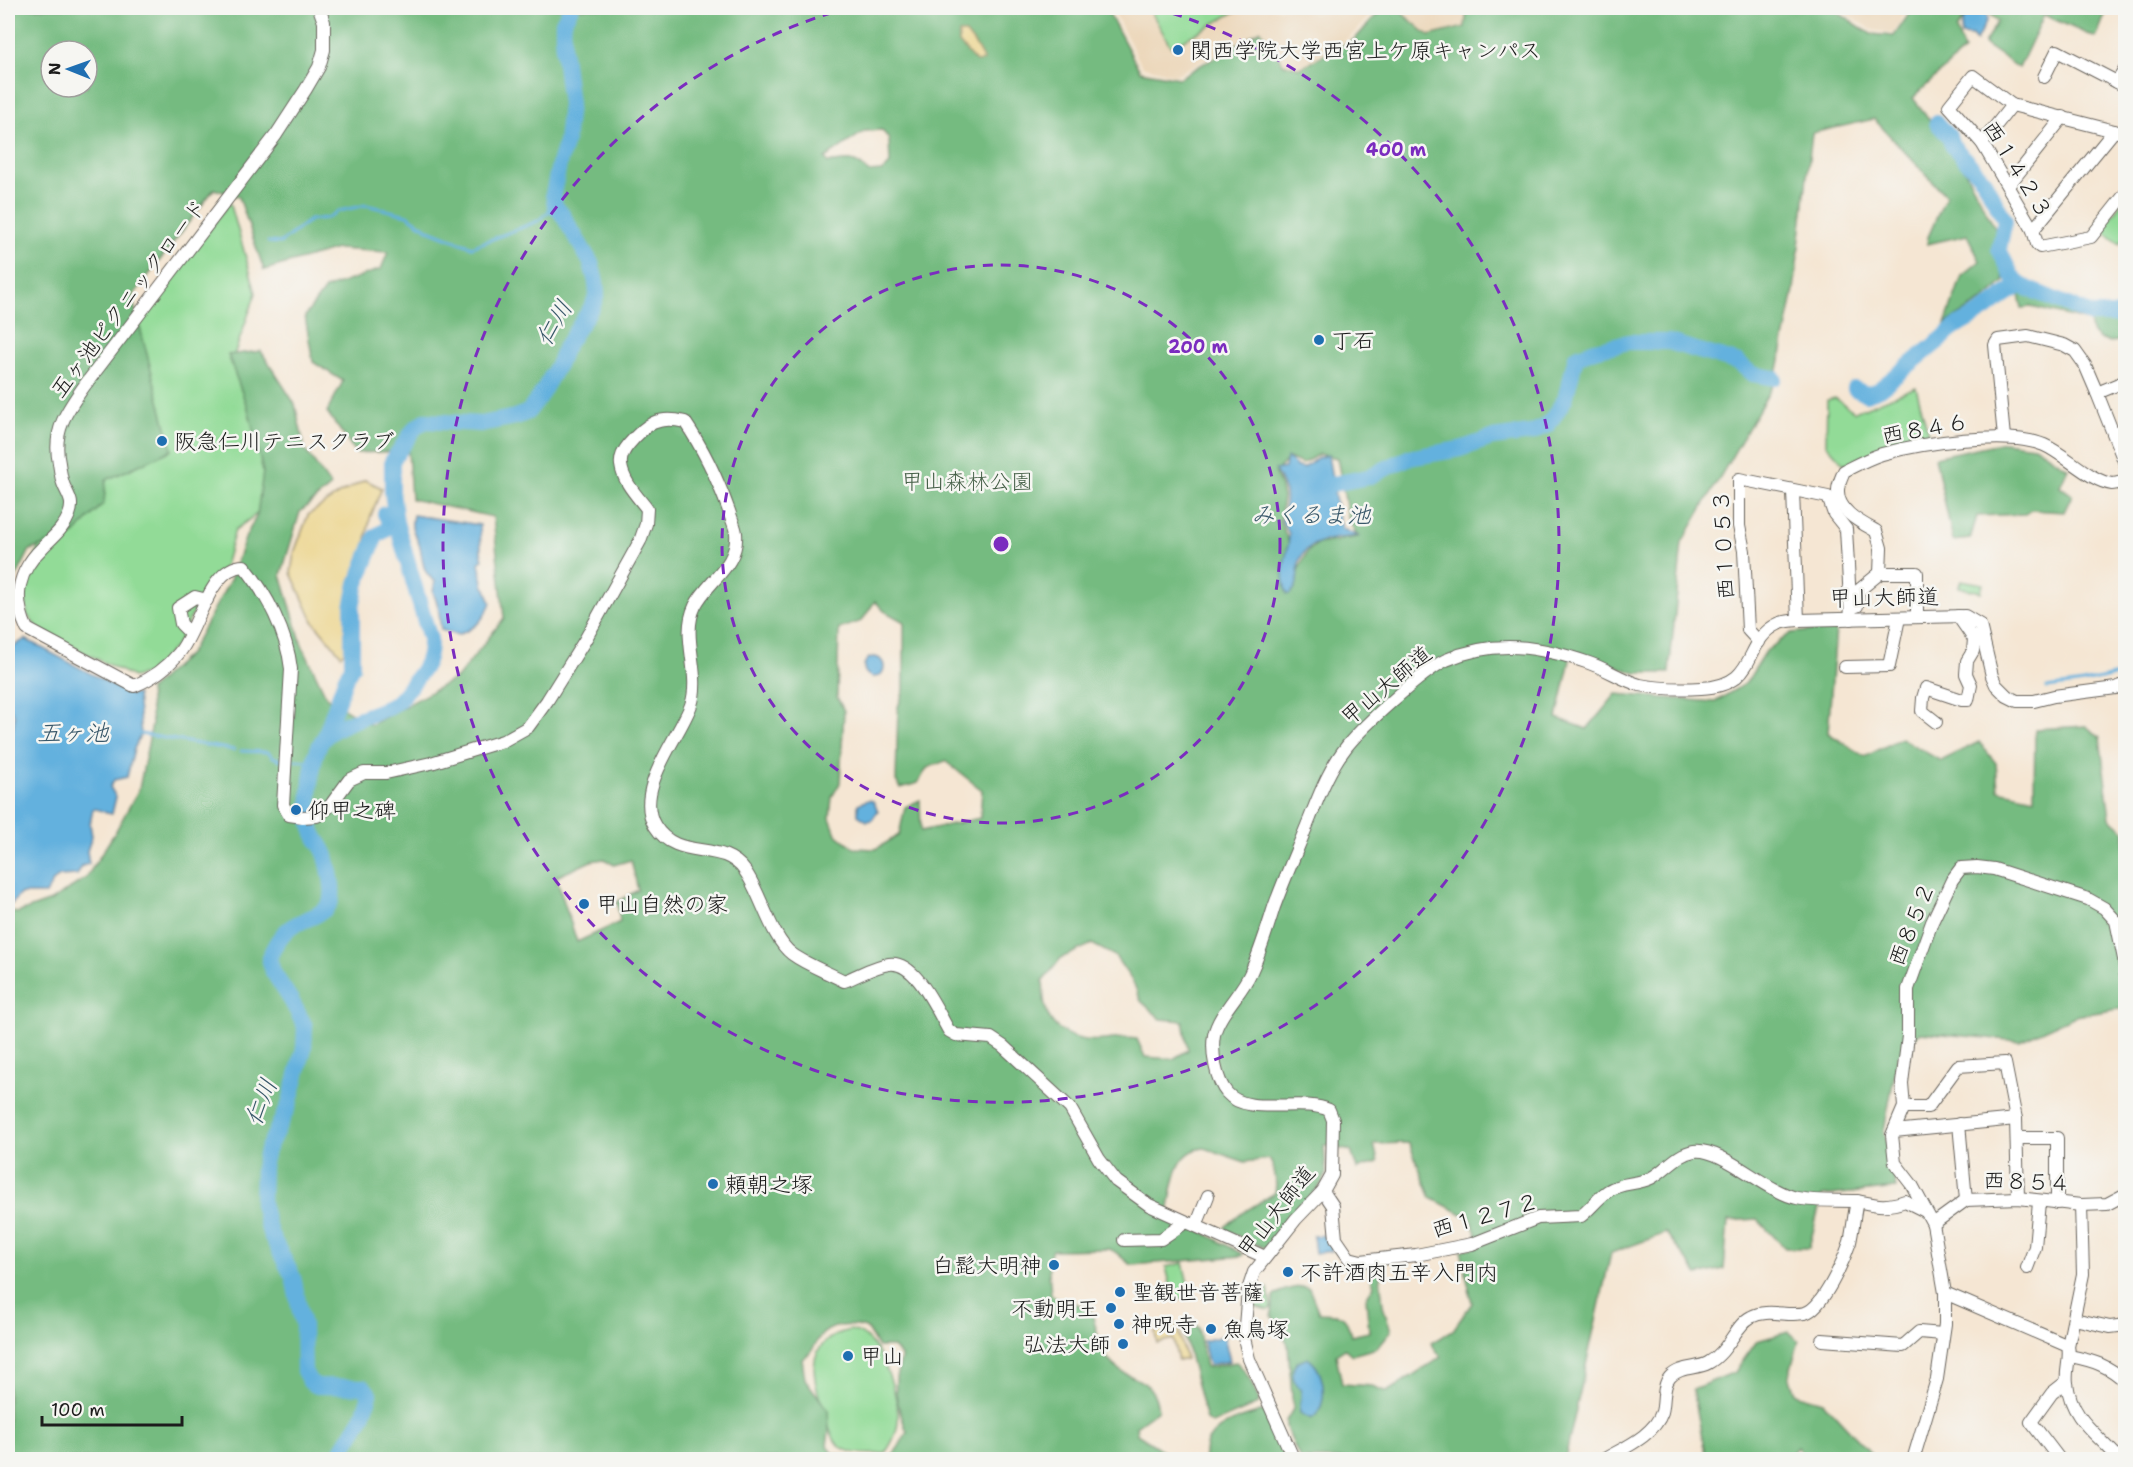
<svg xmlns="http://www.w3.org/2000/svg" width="2133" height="1467" viewBox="0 0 2133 1467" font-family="'Shantell Sans','Klee One',sans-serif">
<rect width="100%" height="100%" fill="#f6f6f2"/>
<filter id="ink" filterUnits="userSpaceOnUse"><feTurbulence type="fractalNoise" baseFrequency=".0167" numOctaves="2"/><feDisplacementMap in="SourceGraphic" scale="12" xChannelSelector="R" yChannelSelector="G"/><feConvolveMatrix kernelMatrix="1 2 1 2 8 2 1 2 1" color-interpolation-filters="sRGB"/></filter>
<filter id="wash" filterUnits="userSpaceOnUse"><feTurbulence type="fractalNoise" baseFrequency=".008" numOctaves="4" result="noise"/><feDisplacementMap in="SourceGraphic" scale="24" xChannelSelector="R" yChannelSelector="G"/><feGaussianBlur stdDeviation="1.35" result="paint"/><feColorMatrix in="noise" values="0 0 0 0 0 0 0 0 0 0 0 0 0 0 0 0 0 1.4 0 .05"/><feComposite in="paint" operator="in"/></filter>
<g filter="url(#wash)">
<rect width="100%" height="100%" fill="#f5e6d3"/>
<g fill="#ecd7ba">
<path d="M1112,8H1377L1350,37L1300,68L1284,64L1261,30L1175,75L1142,66Z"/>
<path d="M1406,8H1467L1465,27L1429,36L1404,14Z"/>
<path d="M1836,8H1908L1894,33L1872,30Z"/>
</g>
<g fill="#92db97" stroke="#577c5a" stroke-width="1.5">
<path d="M1149,8H1242L1171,47Z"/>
<path d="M2125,198V237L2120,244L2101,230Z"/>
<path d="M230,202L256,293L233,358L268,473L262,510L235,530L225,566L202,596L176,646L147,674L133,677L39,630L27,615L25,588L89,389Z"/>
<path d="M1916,387L1929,437L1893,445L1844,464L1826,444L1827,400L1835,398L1855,412Z"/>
<path d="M1961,580L1983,584L1981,592L1959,587Z"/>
<path d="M1183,1263L1191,1296L1174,1300L1166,1267Z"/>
<path d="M1268,1288L1271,1308L1268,1310L1255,1306L1253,1304V1294Z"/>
<path d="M850,1330C854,1331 859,1332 863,1335C882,1349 897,1391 898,1415C899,1429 893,1442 885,1453C871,1455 851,1455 839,1446C832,1440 829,1426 826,1417C813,1381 800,1342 850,1330Z"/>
</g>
<g fill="#75bb80" stroke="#486c4e" stroke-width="1.5" fill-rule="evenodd">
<path d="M8,8H1106L1140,71L1179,78L1261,30L1283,64L1300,68L1355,39L1383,8H1396L1429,36L1465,27L1467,8H1831L1871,34L1894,36L1913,8H1970L1956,30L1964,50L1913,98L1957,156L1996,230L2004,282L1981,302L1945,324L1962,276L1980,261L1967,235L1927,244L1928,237L1946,196L1874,119L1812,133L1794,290L1776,380L1682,543L1669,673H1636L1572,651L1557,718L1587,729L1616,694L1715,702L1746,683L1766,651L1791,633L1836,628L1828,733L1865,757L1901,738L1941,761L1979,742L1996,763L1998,790L2034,798L2035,729L2086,726L2100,738L2110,818L2125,831V1008L2075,1016L2020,1041L1920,1032L1898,1056L1884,1130L1896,1188L1822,1196L1809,1248H1785L1757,1219L1728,1221L1724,1269L1698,1275L1666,1233L1611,1253L1565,1459H1300L1286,1427V1421L1293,1409L1288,1345L1272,1316L1273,1297C1280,1290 1299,1285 1309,1288L1319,1313C1343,1315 1345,1311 1351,1336L1369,1332L1366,1298L1374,1286L1368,1267L1379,1266L1383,1305L1391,1331L1377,1348L1352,1355L1345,1349L1336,1355L1342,1384L1372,1386L1387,1392L1441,1357L1431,1343L1453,1330L1472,1303L1461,1250L1481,1246L1470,1218L1431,1198L1409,1143L1374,1144L1378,1162L1357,1169L1351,1151L1324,1145L1326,1174L1322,1183L1268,1247H1262L1227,1231L1225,1227L1242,1213L1275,1193C1277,1182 1275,1168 1269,1159L1245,1162L1204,1148C1173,1151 1173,1190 1168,1213L1243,1254L1242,1256L1132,1265C1123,1261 1119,1252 1109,1249L1052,1250L1048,1260L1051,1294C1062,1303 1079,1301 1091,1311C1096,1325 1099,1347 1108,1359C1124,1383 1154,1372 1158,1410L1136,1426L1137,1434L1162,1450L1168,1459H889L898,1448L907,1432C901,1416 894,1396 896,1379C896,1372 901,1366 901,1356L893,1347H878L866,1328C849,1324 828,1323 817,1341C812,1351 812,1352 802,1359L805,1379L828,1410L829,1431L827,1445L833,1453L848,1456L855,1459H8V910L17,913L51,901L86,878L114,834L139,789L152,724L149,690L190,653L230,580L246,536L257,515L263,472L249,412L228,355L261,351L295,404L305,450L331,486L300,512L281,575L302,645L327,698L371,725L458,677L504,618L493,517L411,499L408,451L356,453L327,412L343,381L313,362L305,316L325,289L381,269L388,252L337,249L264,270L239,197L214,189L132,297L172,450L106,480L104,503L74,534L30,550L8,594ZM51,51H87V87H51ZM882,130L889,139L890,164L883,171L868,172C855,157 846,160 828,163L825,158L865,131ZM1319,454L1337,458L1349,521L1358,537L1317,544L1307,552L1294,579L1289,543L1280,521L1283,497L1281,487L1275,473L1289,458L1302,464ZM875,601L884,611L904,622V690L898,707L896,781L901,788L918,783L927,768L945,761L982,790L980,818L921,831L920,800L905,807L899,835L876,849L854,848L836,834L830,818L832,797L840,783L844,711L837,697L839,629L862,621ZM604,859L614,865L631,860L638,890L617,902L620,922L577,942L556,877L591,861ZM1092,944L1115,956L1133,982L1141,1001L1161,1019L1183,1021L1188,1050L1173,1059L1145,1057L1137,1039C1125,1037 1115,1039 1104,1040C1079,1043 1050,1033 1045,1005C1043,997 1044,989 1043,981L1061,958Z"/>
<path d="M1981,8H2105V15L2096,38L2044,15L2019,68L1984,44L1998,21Z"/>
<path d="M2018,290L2028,291L2099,320L2125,317V339C2108,345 2091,341 2089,321L2031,307L2022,308Z"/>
<path d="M2004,442L2034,446L2068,468L2060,486L2072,495L2064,512L2031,510L2025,514L1977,516L1970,539L1953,541L1935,457Z"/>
<path d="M1194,1325L1198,1327L1206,1367H1210L1236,1362C1248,1371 1253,1387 1259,1400L1258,1404L1212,1424L1206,1420L1183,1330Z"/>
<path d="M1788,1332L1799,1341L1789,1375L1795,1394L1823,1402L1876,1459H1806L1797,1447L1787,1459H1706L1693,1389L1735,1372L1757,1341Z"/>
<path d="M1264,1411L1268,1413L1288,1460H1204C1205,1455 1205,1449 1206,1445C1214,1423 1245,1417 1264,1411Z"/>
</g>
<g fill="#eeda9e" stroke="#857b5d" stroke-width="1.5">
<path d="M959,33H966L976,46L984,61L976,62L959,43Z"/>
<path d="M365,480L382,488L370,518L364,550L352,584L346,634L348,649L341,655L313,621L291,573L294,553L308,515L339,494Z"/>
<path d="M1177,1325L1186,1359L1178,1361L1173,1339L1157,1343L1155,1332Z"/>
</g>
<g fill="#64b1de" stroke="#40667d" stroke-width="1.5">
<path d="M1973,8L1981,9L1988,18L1976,41L1972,36L1961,35C1961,23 1964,16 1973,8Z"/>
<path d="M1328,455L1339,520L1343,529L1358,536C1334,539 1301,538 1298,569C1297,580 1299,586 1290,594H1287C1277,565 1289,559 1289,534L1282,521C1288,496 1287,492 1275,470L1285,468L1287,457L1297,467L1304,468L1317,458Z"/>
<path d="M413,515L480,525L481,552L483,559L479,563L484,587L486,589L491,603C482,622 477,627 458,635L441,630L438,606L433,592L435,581C422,573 423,561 420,547C416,533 409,532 413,515Z"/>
<path d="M25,639L131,695L137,694L141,734L134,749L127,777L114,780L110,787L116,797L112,814C105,814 100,808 93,809L90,824L92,836L87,851L89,864L82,866L77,875L59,876L52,883L46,894H20L12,904L8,903V745L14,723V714L8,706V650Z"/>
<circle cx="874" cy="667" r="10"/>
<path d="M868,800L873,801L878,811L872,820L867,821L858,815V804Z"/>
<path d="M1331,1235L1332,1251L1315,1253L1313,1236Z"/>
<path d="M1224,1336L1230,1361L1209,1365L1203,1341Z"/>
<path d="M1307,1358C1326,1368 1330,1408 1311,1419L1300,1413C1299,1406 1302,1399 1301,1393C1301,1387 1296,1385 1294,1380C1290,1368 1296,1360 1307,1358Z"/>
</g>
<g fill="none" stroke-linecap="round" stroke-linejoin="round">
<g stroke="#64b1de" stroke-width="3">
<path d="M268,242L280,243L310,220L327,218L339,211L366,205L407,215L429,230L472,247L538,221L555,206"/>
<path d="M2047,688L2084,683L2126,673"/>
<path d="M141,734L234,750"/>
<path d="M241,751L268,752L273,757L281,760"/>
<path d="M291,760L311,761L316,758"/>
</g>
<g stroke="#64b1de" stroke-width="16">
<path d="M1937,123L1949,136L1952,145L1983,179L2005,220L1999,249L2012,277L2022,286L2092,315H2114L2126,311"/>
<path d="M1855,389L1866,394L1878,390L1944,337C1955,324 1971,320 1985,310C1997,302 2007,290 2022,286"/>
<path d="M1333,484L1368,477L1408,458L1460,449L1492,438L1531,433L1548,425L1565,399L1576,357L1595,350L1628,342H1669L1739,363L1752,374L1774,378"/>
<path d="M324,739L346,677L352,667V607L357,583L376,536L392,526L385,514"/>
<path d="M336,1460L363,1416L370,1395L364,1387L317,1386L310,1382L304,1371L303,1326L293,1277L270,1233L262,1204L263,1167L267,1150L289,1105L304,1048L305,1026L291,1000L273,972L269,958C274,947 279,936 290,928C301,919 325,916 331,901C335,892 329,866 326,856C323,846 314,838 312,828C307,807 310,755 324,738C339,721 375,716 394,704C402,699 408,688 415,680C427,665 430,658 430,639L396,522L392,492V461L415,428L425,421L481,424L516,417L528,412L540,396L559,363L564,349L593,305L597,293L596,282L591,263L562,214L555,206L553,194L560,160L566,142L570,104L563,47V22L571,8"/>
</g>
</g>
</g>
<g filter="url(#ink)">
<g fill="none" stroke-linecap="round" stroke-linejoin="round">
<g stroke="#68635c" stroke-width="14">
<g id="minor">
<path d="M319,8L324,22V50L319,67L306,89L276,135L85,385C67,410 52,431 59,463C60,470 61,479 64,486C69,497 74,502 69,515C64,528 53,537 43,547C18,571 12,597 27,629L134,686C151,679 167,668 179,653C198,631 209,566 244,566C267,594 287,633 291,669L283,805L289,815L303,817L317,816L330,806L349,780L364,773H386L431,763L503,741L528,727L547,701L585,640L640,541L646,524L647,509C638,497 623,482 621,465C620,458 624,450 629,444C646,424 658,415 685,422C704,450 718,480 729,511C731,518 735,526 736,533C739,566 707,581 695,606C680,637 702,673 691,705C679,738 633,790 655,826C678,863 722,838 745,871C761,893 771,938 792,954C807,965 827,972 844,981C858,976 874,966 889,964C916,960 937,1011 949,1031L956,1035L991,1038L1003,1046L1070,1108L1099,1159L1116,1181L1149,1205L1265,1257"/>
<path d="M2126,68L2117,82L2126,87"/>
<path d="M2044,77L2057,51L2117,82"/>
<path d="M2126,134L2012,105L1973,76L1949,106L1982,143L2033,230L2037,244L2040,247L2091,237L2126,193"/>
<path d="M1982,143L2012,105"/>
<path d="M2008,186L2063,117"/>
<path d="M2033,230L2114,131"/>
<path d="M2126,381L2097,393L2126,466"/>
<path d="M2004,437L1995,345L1998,340L2028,336L2064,345L2075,351L2085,365L2097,393"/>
<path d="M1793,491L1798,620"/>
<path d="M1880,573L1881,548L1876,531C1860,522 1837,511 1838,490C1838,484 1842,476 1844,471C1856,465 1869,458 1882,454C1920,443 2009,430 2044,445C2065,454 2090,481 2112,484C2116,484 2122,482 2126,481"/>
<path d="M1857,606L1858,591L1880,573H1917V617"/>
<path d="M190,633L181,624L178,608L195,597L207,600"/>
<path d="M1759,642L1748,630L1744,551L1739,526V479L1828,497L1834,514L1846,529L1851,619"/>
<path d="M1845,667L1889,666L1899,618"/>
<path d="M1936,722L1922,711L1923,698L1926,688L1962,700H1968L1971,685L1966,674L1967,661L1973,651L1974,639L1958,616"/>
<path d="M1904,1107H1928L1958,1066L2005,1063L2016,1119L2018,1198"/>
<path d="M1959,1124L1966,1200"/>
<path d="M1894,1131L2016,1119"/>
<path d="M2017,1138H2057V1203"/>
<path d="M1323,1191L1333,1206L1336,1239L1349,1258L1361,1261L1416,1255L1472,1244L1538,1218L1581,1216C1590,1209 1598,1198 1608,1191C1621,1182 1637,1185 1651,1178C1666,1170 1676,1154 1694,1151C1722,1147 1766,1192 1797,1198C1816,1202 1838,1200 1857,1201"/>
<path d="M1933,1224L1966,1200L2018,1198L2081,1205L2107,1204L2126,1194"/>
<path d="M1196,1226L1208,1196"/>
<path d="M1124,1240L1161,1239L1186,1222"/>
<path d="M2027,1268L2035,1247L2039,1202"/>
<path d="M1945,1293L2068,1346C2071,1359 2065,1370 2067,1383C2071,1420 2098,1434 2120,1460"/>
<path d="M2074,1319L2110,1327L2126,1325"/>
<path d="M1822,1340L1903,1346L1919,1332L1943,1334"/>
<path d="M2068,1346L2083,1274L2081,1205"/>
<path d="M2070,1356C2094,1361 2108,1365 2126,1382"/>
<path d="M1294,1460L1249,1359L1244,1338L1248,1290L1254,1272L1296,1219L1323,1191L1332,1175L1333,1120L1329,1110C1301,1097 1248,1117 1227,1093C1216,1080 1211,1052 1214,1035C1219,1013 1241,994 1250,974C1260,953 1267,929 1274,907C1285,877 1298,848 1310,818C1320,793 1330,767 1347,746C1364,725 1423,671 1446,660C1495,639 1540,646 1589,663C1607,669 1622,680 1640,685C1660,689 1682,689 1701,688C1760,686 1742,641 1778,624C1784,621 1791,621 1798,620L1965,616L1980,625L1992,676L1996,685L2007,696L2017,701H2034L2054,696L2116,688L2126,684"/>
<path d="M1603,1460C1623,1448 1654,1436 1662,1412C1665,1401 1662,1386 1670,1377C1680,1366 1697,1369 1708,1363C1729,1352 1735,1325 1751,1317C1767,1308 1787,1317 1805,1313C1823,1308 1844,1260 1850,1242C1853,1229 1854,1214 1857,1201C1876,1205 1886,1208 1905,1201L1925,1211"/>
<path d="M1913,1460L1937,1379L1945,1324V1293L1933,1224L1912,1185L1895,1163L1892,1135L1904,1107L1902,1083L1908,1036V989L1932,922L1952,880L1961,868L1977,867L1994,869L2088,899L2104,908L2116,921L2124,959L2126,977"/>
<path d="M2060,1460L2031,1422L2052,1393L2066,1382"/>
</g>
</g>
<use href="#minor" stroke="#fff" stroke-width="12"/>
</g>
</g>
<g fill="none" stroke="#7b2cbf" stroke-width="3" stroke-dasharray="10 8">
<circle cx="1001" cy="544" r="279"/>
<path d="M1155 8A558 558 0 1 1 847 8"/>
</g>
<g fill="#1f6fb2" stroke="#f6f6f2" stroke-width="2">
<circle cx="1178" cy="50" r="6"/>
<circle cx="1319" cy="340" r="6"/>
<circle cx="162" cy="441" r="6"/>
<circle cx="296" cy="810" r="6"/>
<circle cx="584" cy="904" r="6"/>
<circle cx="713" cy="1184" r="6"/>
<circle cx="1054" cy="1265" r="6"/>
<circle cx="1288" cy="1272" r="6"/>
<circle cx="1120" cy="1292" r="6"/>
<circle cx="1111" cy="1308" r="6"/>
<circle cx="1119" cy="1324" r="6"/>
<circle cx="1211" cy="1329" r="6"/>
<circle cx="1123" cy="1344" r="6"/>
<circle cx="848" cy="1356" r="6"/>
</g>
<g text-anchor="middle" stroke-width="5" stroke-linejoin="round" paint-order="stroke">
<g font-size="22" fill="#1c1c1c" stroke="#f6f6f2" text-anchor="start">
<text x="1190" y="58">関西学院大学西宮上ケ原キャンパス</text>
<text x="1331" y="348">丁石</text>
<text x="174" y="449">阪急仁川テニスクラブ</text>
<text x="308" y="818">仰甲之碑</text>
<text x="596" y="912">甲山自然の家</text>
<text x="725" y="1192">頼朝之塚</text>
<text x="1042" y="1273" text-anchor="end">白髭大明神</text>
<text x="1300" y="1280">不許酒肉五辛入門内</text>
<text x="1132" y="1300">聖観世音菩薩</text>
<text x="1099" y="1316" text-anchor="end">不動明王</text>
<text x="1131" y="1332">神呪寺</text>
<text x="1223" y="1337">魚鳥塚</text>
<text x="1111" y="1352" text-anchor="end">弘法大師</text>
<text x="860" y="1364">甲山</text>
</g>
<g font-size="22" fill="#1c1c1c" stroke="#f6f6f2">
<text transform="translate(2018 169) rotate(58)" y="8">西１４２３</text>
<text transform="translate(128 298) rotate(-53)" y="8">五ヶ池ピクニックロード</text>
<text transform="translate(1925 428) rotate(-10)" y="8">西８４６</text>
<text transform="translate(1723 545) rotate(-93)" y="8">西１０５３</text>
<text transform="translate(1884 597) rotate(-1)" y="8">甲山大師道</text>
<text transform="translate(1386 685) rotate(-40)" y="8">甲山大師道</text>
<text transform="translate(1911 924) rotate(-68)" y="8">西８５２</text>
<text transform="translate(2027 1181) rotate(2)" y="8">西８５４</text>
<text transform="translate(1276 1211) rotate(-52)" y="8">甲山大師道</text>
<text transform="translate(1485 1215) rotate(-16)" y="8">西１２７２</text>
</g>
<g font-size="22" fill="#455f47" stroke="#f6f6f2">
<text x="967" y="489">甲山森林公園</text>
</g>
<g font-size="24" font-style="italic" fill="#39586a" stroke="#f6f6f2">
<text transform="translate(554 323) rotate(-59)" y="8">仁川</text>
<text x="1311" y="523">みくるま池</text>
<text x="73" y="741">五ヶ池</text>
<text transform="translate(261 1102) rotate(-68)" y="8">仁川</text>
</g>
</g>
<circle cx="1001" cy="544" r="9" fill="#7b2cbf" stroke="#f6f6f2" stroke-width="3"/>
<g font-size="18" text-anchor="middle" font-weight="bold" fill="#7b2cbf" stroke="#f6f6f2" stroke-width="5" stroke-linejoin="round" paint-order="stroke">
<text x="1396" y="156">400 m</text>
<text x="1198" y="353">200 m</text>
</g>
<rect width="2133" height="1467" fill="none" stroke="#f6f6f2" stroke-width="30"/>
<g transform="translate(69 69) rotate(271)"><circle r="28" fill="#f6f6f2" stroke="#9f9f9c" stroke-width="1.5"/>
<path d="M0-4.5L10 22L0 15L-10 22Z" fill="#1f6fb2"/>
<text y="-9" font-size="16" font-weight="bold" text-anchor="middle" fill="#1c1c1c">N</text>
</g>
<path d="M42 1416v9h140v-9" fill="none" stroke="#1c1c1c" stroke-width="3"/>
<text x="51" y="1416" font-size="18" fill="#1c1c1c" stroke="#f6f6f2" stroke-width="4.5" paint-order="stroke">100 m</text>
</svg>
